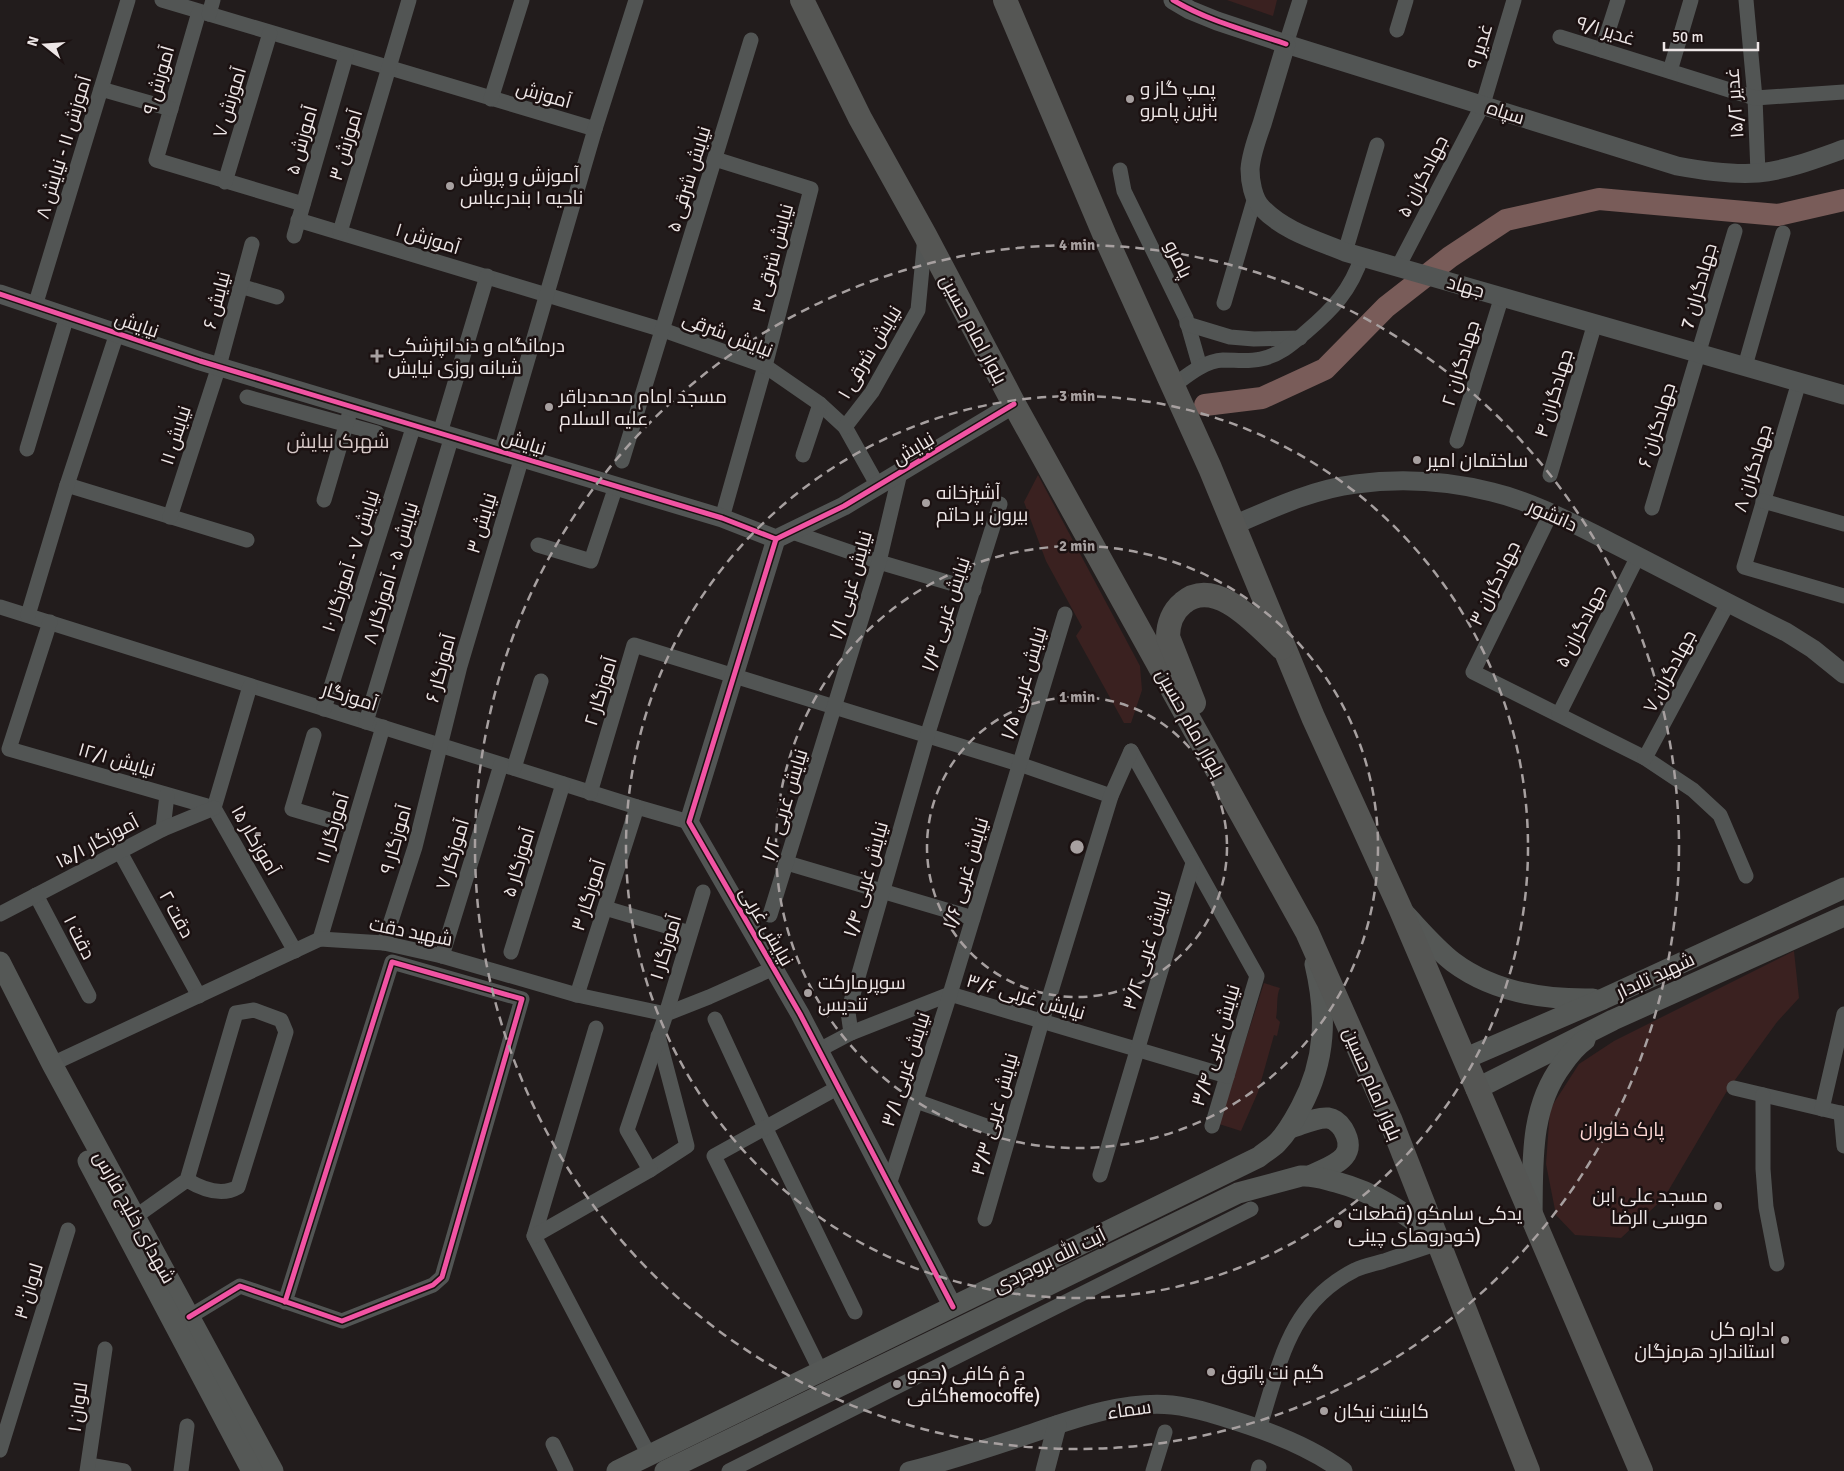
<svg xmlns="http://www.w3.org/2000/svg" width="1844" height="1471" viewBox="0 0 1844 1471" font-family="Signika,Cairo,sans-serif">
<rect width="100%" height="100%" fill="#221c1c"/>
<g fill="#3a2120">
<path d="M1227,0H1277L1273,16Z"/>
<path d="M1038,475L1140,666L1142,690L1131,723H1124L1076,636L1082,627L1046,561L1024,502Z"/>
<path d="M1794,951L1799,998L1777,1022L1727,1091L1664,1198L1621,1238L1575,1235L1556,1215L1546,1164L1550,1109L1579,1064L1614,1041Z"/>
<path d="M1264,983L1280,988C1276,995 1278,1009 1276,1018L1280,1022L1277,1036L1274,1035L1258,1092L1241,1131L1219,1124Z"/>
</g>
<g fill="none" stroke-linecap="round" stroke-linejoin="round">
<path stroke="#795c59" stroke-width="22" d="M1205,405L1262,398L1325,369L1386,307L1450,257L1506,220L1599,199L1778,215L1844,200"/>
<g stroke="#525554" stroke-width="15">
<path d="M162,0L595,129"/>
<path d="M1746,0L1755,98L1758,173"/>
<path d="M199,12L156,160L303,204"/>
<path d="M209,14L213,0"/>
<path d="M1397,30L1406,0"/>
<path d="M1560,37L1755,98L1844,92"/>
<path d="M1286,44L1300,0"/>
<path d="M1602,50L1618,0"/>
<path d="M1670,71L1691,0"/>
<path d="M101,89L171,109"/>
<path d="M491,99L522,0"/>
<path d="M715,159L811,189L765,366L722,518"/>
<path d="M1120,170L1124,191L1186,318L1200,367"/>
<path d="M225,182L270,33"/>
<path d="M298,220L663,330L765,366L820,404L845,427L878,486"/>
<path d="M340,232L409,0"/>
<path d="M294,236L346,56"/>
<path d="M1345,252L1377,145"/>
<path d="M1398,267L1483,104L1514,0"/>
<path d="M240,286L277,297"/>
<path d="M1224,303L1255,197"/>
<path d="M35,306L128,0"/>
<path d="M1187,324L1230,337L1254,339L1300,338"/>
<path d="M1745,366L1783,233"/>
<path d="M1799,382L1744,567L1844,596"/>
<path d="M1173,386C1188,375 1204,361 1223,360C1236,360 1248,362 1261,359C1280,355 1292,344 1306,332C1333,309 1351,290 1362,256"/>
<path d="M247,397L377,433"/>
<path d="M845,427L872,392L918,310L925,237"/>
<path d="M440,433L487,276"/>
<path d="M1457,441L1502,296"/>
<path d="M27,449L67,316"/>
<path d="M501,451L595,129L636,0"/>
<path d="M803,455L820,404"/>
<path d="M622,461L751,40"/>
<path d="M1550,475L1595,323"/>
<path d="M67,485L247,540"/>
<path d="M324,500L349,415"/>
<path d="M1763,501L1844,524"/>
<path d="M1652,508L1735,231"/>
<path d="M1551,513L1473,672L1645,758L1693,790L1720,815L1746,876"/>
<path d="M170,517L219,366L252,244"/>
<path d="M792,532L879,562L974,590"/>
<path d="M538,545L591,561L616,486"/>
<path d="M0,607L637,807L689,822"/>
<path d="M28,615L67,485L117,333"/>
<path d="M50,622L9,749L214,808"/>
<path d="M250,686L214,808L295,951"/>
<path d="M324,709L414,425"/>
<path d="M1559,714L1638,556"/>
<path d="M366,722L452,436"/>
<path d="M314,735L292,809L353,827"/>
<path d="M1131,751L1257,976L1212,1126"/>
<path d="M1645,758L1728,603"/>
<path d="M514,768L541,681"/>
<path d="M590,793L634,645L1019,764L1111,796"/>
<path d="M163,829L167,795"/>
<path d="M120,852L199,996"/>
<path d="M787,863L973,918"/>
<path d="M36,895L89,996"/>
<path d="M605,908L690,933"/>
<path d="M0,914L163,829L214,808"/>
<path d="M770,915L879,562L900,473"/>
<path d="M320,939L383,727"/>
<path d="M384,943L415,847L460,666L522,457"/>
<path d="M511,952L563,784"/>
<path d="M442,956L501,765"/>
<path d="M577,995L637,807"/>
<path d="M715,1019L765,1127L855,1312"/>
<path d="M596,1028L534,1236L649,1455"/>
<path d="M851,1033L848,1012L927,736L1000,504"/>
<path d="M819,1050L851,1033L950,994L1227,1076"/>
<path d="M52,1064L320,939L384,943L442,956L577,995L666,1014L709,997L774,968"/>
<path d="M1734,1088L1844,1114"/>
<path d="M1763,1095V1169L1766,1207L1777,1264"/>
<path d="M916,1101L1009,1134"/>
<path d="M1822,1109L1844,1014"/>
<path d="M1841,1113L1844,1146"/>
<path d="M650,1170L687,1146L658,1036"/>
<path d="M1100,1175L1193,863"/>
<path d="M889,1185L950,994L1065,614"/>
<path d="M135,1217L187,1180L236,1013L254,1010L281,1020L286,1032L238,1187C221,1197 202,1189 187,1180"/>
<path d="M985,1219L1042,1021L1111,796L1131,751"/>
<path d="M534,1236L650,1170L627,1130L666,1014L703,892"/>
<path d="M189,1317L240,1286L342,1321L433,1285L442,1277L522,999L392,962L285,1302"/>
<path d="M821,1372L714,1156L839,1087"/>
<path d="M1259,1429C1280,1364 1288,1304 1355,1270C1364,1266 1374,1264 1384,1261C1402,1255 1420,1249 1439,1243"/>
<path d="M553,1444L566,1471"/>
<path d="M0,1450L68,1230"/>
<path d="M89,1465L124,1471"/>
<path d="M87,1471L105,1349"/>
<path d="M181,1471L187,1426"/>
<path d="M729,1471L1251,1209"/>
<path d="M1153,1471L1165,1432"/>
<path d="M1258,1471L1259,1467"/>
</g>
<g stroke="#525554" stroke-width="19">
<path d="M1173,0L1190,10L1217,21L1286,44L1677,166C1704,171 1731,175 1758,173C1788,170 1816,159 1844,149"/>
<path d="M1286,44C1278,71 1270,98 1262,124C1257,138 1251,154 1250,169C1250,181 1253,199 1262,208C1284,231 1316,240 1345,252L1844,395"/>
<path d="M0,294L200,361L722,518L776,539L844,506L1014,404"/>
<path d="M1234,525C1273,508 1314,489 1356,484C1401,478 1448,481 1492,492C1534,502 1572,523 1610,542C1669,572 1727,603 1786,632L1813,649L1844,674"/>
<path d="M776,539L689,822L800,1014L953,1307"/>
<path d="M909,1471C946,1462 982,1450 1018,1438C1066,1422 1120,1400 1172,1405C1198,1408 1224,1417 1248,1425C1281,1436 1316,1451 1343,1471"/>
<path d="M1045,1471L1057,1425"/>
</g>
<g stroke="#555856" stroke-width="21">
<path d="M1404,913C1420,930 1435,948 1453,962C1493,992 1544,1000 1593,999"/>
<path d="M0,962L52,1064L273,1471"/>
<path d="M1464,1059L1603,999L1844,888"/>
<path d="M1476,1089L1613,1020L1844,916"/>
<path d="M1290,1128C1301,1125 1316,1117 1328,1118C1335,1119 1339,1123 1343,1129C1360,1158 1332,1165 1312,1175"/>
<path d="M88,1161L252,1471"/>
<path d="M1532,1216C1533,1164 1529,1109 1562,1065C1569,1055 1575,1047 1585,1040"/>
<path d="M617,1471L1259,1157C1265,1152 1272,1148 1277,1143C1288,1132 1294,1120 1301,1107C1326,1060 1327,1015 1315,964"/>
<path d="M665,1471L1238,1193L1301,1176C1314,1175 1324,1179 1336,1182C1377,1193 1404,1212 1437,1239"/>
</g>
<g stroke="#555654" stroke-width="24">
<path d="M802,0L860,118L925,235L1014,404L1307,932L1390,1119L1528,1471"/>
<path d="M1005,0L1105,236L1210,468L1313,717L1400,908L1641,1471"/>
<path d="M1194,703L1168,637C1168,624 1173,611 1183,603C1216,575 1260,628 1282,648"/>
</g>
<g stroke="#1b1111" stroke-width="8">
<g id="cycleway">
<path d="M1173,0C1208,21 1248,31 1286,44"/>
<path d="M0,294L200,361L722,518L776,539L844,506L1014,404"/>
<path d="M776,539L689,822L800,1014L953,1307"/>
<path d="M189,1317L240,1286L342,1321L433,1285L442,1277L522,999L392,962L285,1302"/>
</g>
</g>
<use href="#cycleway" stroke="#f153a3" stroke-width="5"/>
</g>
<g fill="none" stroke="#a7a0a0" stroke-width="2.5" stroke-dasharray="9 6">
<circle cx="1077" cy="847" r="150"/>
<circle cx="1077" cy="847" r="301"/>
<circle cx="1077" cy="847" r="451"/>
<circle cx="1077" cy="847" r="602"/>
</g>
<g fill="#a7a0a0" stroke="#1b1111" stroke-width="2">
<circle cx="1130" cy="99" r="5"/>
<circle cx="450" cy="186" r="5"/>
<path d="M374.5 348.5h5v5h5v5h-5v5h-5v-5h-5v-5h5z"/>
<circle cx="549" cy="407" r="5"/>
<circle cx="1417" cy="460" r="5"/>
<circle cx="926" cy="503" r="5"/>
<circle cx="808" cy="993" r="5"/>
<circle cx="1718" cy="1206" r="5"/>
<circle cx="1338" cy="1224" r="5"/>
<circle cx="1785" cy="1340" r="5"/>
<circle cx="1211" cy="1372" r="5"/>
<circle cx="897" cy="1384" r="5"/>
<circle cx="1324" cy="1411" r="5"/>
</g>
<g text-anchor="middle" stroke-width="5" stroke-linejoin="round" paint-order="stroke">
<g font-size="19" fill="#eee7e7" stroke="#1b1111">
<text transform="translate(1606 30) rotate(17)" y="7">غدیر ۹/۱</text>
<text transform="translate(1479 46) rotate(-73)" y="7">غدیر ۹</text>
<text transform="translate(158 80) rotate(-74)" y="7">آموزش ۹</text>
<text transform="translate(544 94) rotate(16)" y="7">آموزش</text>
<text transform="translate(229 102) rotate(-73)" y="7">آموزش ۷</text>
<text transform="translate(1734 103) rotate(-94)" y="7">غدیر ۱۵/۲</text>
<text transform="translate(1506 112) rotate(18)" y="7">سپاه</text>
<text transform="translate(301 140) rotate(-74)" y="7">آموزش ۵</text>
<text transform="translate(345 145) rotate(-73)" y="7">آموزش ۳</text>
<text transform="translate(63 147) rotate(-73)" y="7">آموزش ۱۱ - نیایش ۸</text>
<text transform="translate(1422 176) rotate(-63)" y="7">جهادگران ۵</text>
<text transform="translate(688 179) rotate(-73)" y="7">نیایش شرقی ۵</text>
<text transform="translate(428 238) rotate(17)" y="7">آموزش ۱</text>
<text transform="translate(772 258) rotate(-75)" y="7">نیایش شرقی ۳</text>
<text transform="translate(1179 259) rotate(64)" y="7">پامرو</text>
<text transform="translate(1466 286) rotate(16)" y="7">جهاد</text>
<text transform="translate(1698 286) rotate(-74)" y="7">جهادگران 7</text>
<text transform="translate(216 300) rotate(-75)" y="7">نیایش ۶</text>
<text transform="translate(137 324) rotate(19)" y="7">نیایش</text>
<text transform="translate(974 329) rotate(62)" y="7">بلوار امام حسین</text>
<text transform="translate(728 334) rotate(21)" y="7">نیایش شرقی</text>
<text transform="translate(869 352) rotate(-59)" y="7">نیایش شرقی ۱</text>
<text transform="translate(1460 363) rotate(-73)" y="7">جهادگران ۲</text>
<text transform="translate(1553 393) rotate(-73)" y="7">جهادگران ۴</text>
<text transform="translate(1656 425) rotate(-73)" y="7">جهادگران ۶</text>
<text transform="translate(175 435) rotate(-72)" y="7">نیایش ۱۱</text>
<text transform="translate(524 442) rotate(17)" y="7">نیایش</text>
<text transform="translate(913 448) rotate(-31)" y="7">نیایش</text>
<text transform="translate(1752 468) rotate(-73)" y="7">جهادگران ۸</text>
<text transform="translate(1553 515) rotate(24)" y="7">دانشور</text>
<text transform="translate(481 523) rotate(-73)" y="7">نیایش ۳</text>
<text transform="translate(350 561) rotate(-72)" y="7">نیایش ۷ - آموزگار ۱۰</text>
<text transform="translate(390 573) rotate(-73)" y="7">نیایش ۵ - آموزگار ۸</text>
<text transform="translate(1494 583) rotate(-64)" y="7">جهادگران ۳</text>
<text transform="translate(850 585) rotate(-74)" y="7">نیایش غربی ۱/۱</text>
<text transform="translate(945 614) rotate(-72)" y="7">نیایش غربی ۱/۳</text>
<text transform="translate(1580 626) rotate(-63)" y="7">جهادگران ۵</text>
<text transform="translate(440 668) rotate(-75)" y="7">آموزگار ۶</text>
<text transform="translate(1669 671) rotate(-62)" y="7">جهادگران ۷</text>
<text transform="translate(1023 683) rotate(-73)" y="7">نیایش غربی ۱/۵</text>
<text transform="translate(600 691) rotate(-73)" y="7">آموزگار ۲</text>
<text transform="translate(350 696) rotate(17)" y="7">آموزگار</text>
<text transform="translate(1191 723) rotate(61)" y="7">بلوار امام حسین</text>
<text transform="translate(117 759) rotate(16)" y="7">نیایش ۱۲/۱</text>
<text transform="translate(784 805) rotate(-73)" y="7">نیایش غربی ۱/۲</text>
<text transform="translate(332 828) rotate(-73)" y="7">آموزگار ۱۱</text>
<text transform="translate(395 839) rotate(-74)" y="7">آموزگار ۹</text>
<text transform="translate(256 840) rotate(60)" y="7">آموزگار ۱۵</text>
<text transform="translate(97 841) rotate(-28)" y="7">آموزگار ۱۵/۱</text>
<text transform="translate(452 854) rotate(-73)" y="7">آموزگار ۷</text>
<text transform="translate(518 862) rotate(-73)" y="7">آموزگار ۵</text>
<text transform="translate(965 873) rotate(-73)" y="7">نیایش غربی ۱/۶</text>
<text transform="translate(865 879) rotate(-74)" y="7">نیایش غربی ۱/۴</text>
<text transform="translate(588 895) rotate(-72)" y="7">آموزگار ۳</text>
<text transform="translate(177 914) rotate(61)" y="7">دقت ۲</text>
<text transform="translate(767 926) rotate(60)" y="7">نیایش غربی</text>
<text transform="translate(411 931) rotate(11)" y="7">شهید دقت</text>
<text transform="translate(80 937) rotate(63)" y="7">دقت ۱</text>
<text transform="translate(665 947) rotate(-73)" y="7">آموزگار ۱</text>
<text transform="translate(1146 950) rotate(-73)" y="7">نیایش غربی ۳/۲</text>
<text transform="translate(1655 975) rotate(-25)" y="7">شهید تابدار</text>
<text transform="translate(1026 996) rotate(16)" y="7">نیایش غربی ۳/۶</text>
<text transform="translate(1215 1045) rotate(-73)" y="7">نیایش غربی ۳/۴</text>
<text transform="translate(905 1069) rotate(-72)" y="7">نیایش غربی ۳/۱</text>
<text transform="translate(1373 1084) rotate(67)" y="7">بلوار امام حسین</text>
<text transform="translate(994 1114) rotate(-74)" y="7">نیایش غربی ۳/۳</text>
<text transform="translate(135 1217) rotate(61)" y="7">شهدای خلیج فارس</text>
<text transform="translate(1049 1260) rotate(-26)" y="7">آیت الله بروجردی</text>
<text transform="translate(28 1291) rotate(-73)" y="7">لاوان ۳</text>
<text transform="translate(77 1407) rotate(-82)" y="7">لاوان ۱</text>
<text transform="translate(1129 1409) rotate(-8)" y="7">سماء</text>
</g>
<g font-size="19" fill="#eee7e7" stroke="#1b1111" text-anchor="start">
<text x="1140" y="95">پمپ گاز و<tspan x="1140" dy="22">بنزین پامرو</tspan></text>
<text x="460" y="182">آموزش و پروش<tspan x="460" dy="22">ناحیه ۱ بندرعباس</tspan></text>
<text x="388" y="352">درمانگاه و دندانپزشکی<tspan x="388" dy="22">شبانه روزی نیایش</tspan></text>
<text x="559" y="403">مسجد امام محمدباقر<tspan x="559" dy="22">علیه السلام</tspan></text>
<text x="1427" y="467">ساختمان امیر</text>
<text x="936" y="499">آشپزخانه<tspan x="936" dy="22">بیرون بر حاتم</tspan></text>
<text x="818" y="989">سوپرمارکت<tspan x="818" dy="22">تندیس</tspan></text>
<text x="1708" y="1202" text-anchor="end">مسجد علی ابن<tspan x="1708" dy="22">موسی الرضا</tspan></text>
<text x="1348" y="1220">یدکی سامکو (قطعات<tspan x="1348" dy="22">خودروهای چینی)</tspan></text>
<text x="1775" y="1336" text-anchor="end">اداره کل<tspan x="1775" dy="22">استاندارد هرمزگان</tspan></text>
<text x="1221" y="1379">گیم نت پاتوق</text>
<text x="907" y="1380">حِ مُ کافی (حمو<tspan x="907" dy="22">کافیhemocoffe)</tspan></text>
<text x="1334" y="1418">کابینت نیکان</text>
</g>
<g font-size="19" fill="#ffd8d5" stroke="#1b1111">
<text x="1622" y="1136">پارک خاوران</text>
</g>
<g font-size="20" fill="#d6c8c7" stroke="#1b1111">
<text x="338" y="448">شهرک نیایش</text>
</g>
</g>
<circle cx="1077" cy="847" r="8" fill="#a7a0a0" stroke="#1b1111" stroke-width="2.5"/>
<g font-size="15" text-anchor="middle" font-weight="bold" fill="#a7a0a0" stroke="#1b1111" stroke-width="5" stroke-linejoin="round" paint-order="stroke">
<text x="1077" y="250">4 min</text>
<text x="1077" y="401">3 min</text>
<text x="1077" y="551">2 min</text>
<text x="1077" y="702">1 min</text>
</g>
<g transform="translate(45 45) rotate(287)" stroke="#1b1111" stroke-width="4" paint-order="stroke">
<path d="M0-4L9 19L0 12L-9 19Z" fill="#eee7e7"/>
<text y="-8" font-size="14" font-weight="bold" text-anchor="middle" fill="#eee7e7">N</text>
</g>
<path d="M1664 42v8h94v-8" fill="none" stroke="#eee7e7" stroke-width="2.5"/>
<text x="1672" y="42" font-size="15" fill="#eee7e7" stroke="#1b1111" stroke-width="4" paint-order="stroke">50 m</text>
</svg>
